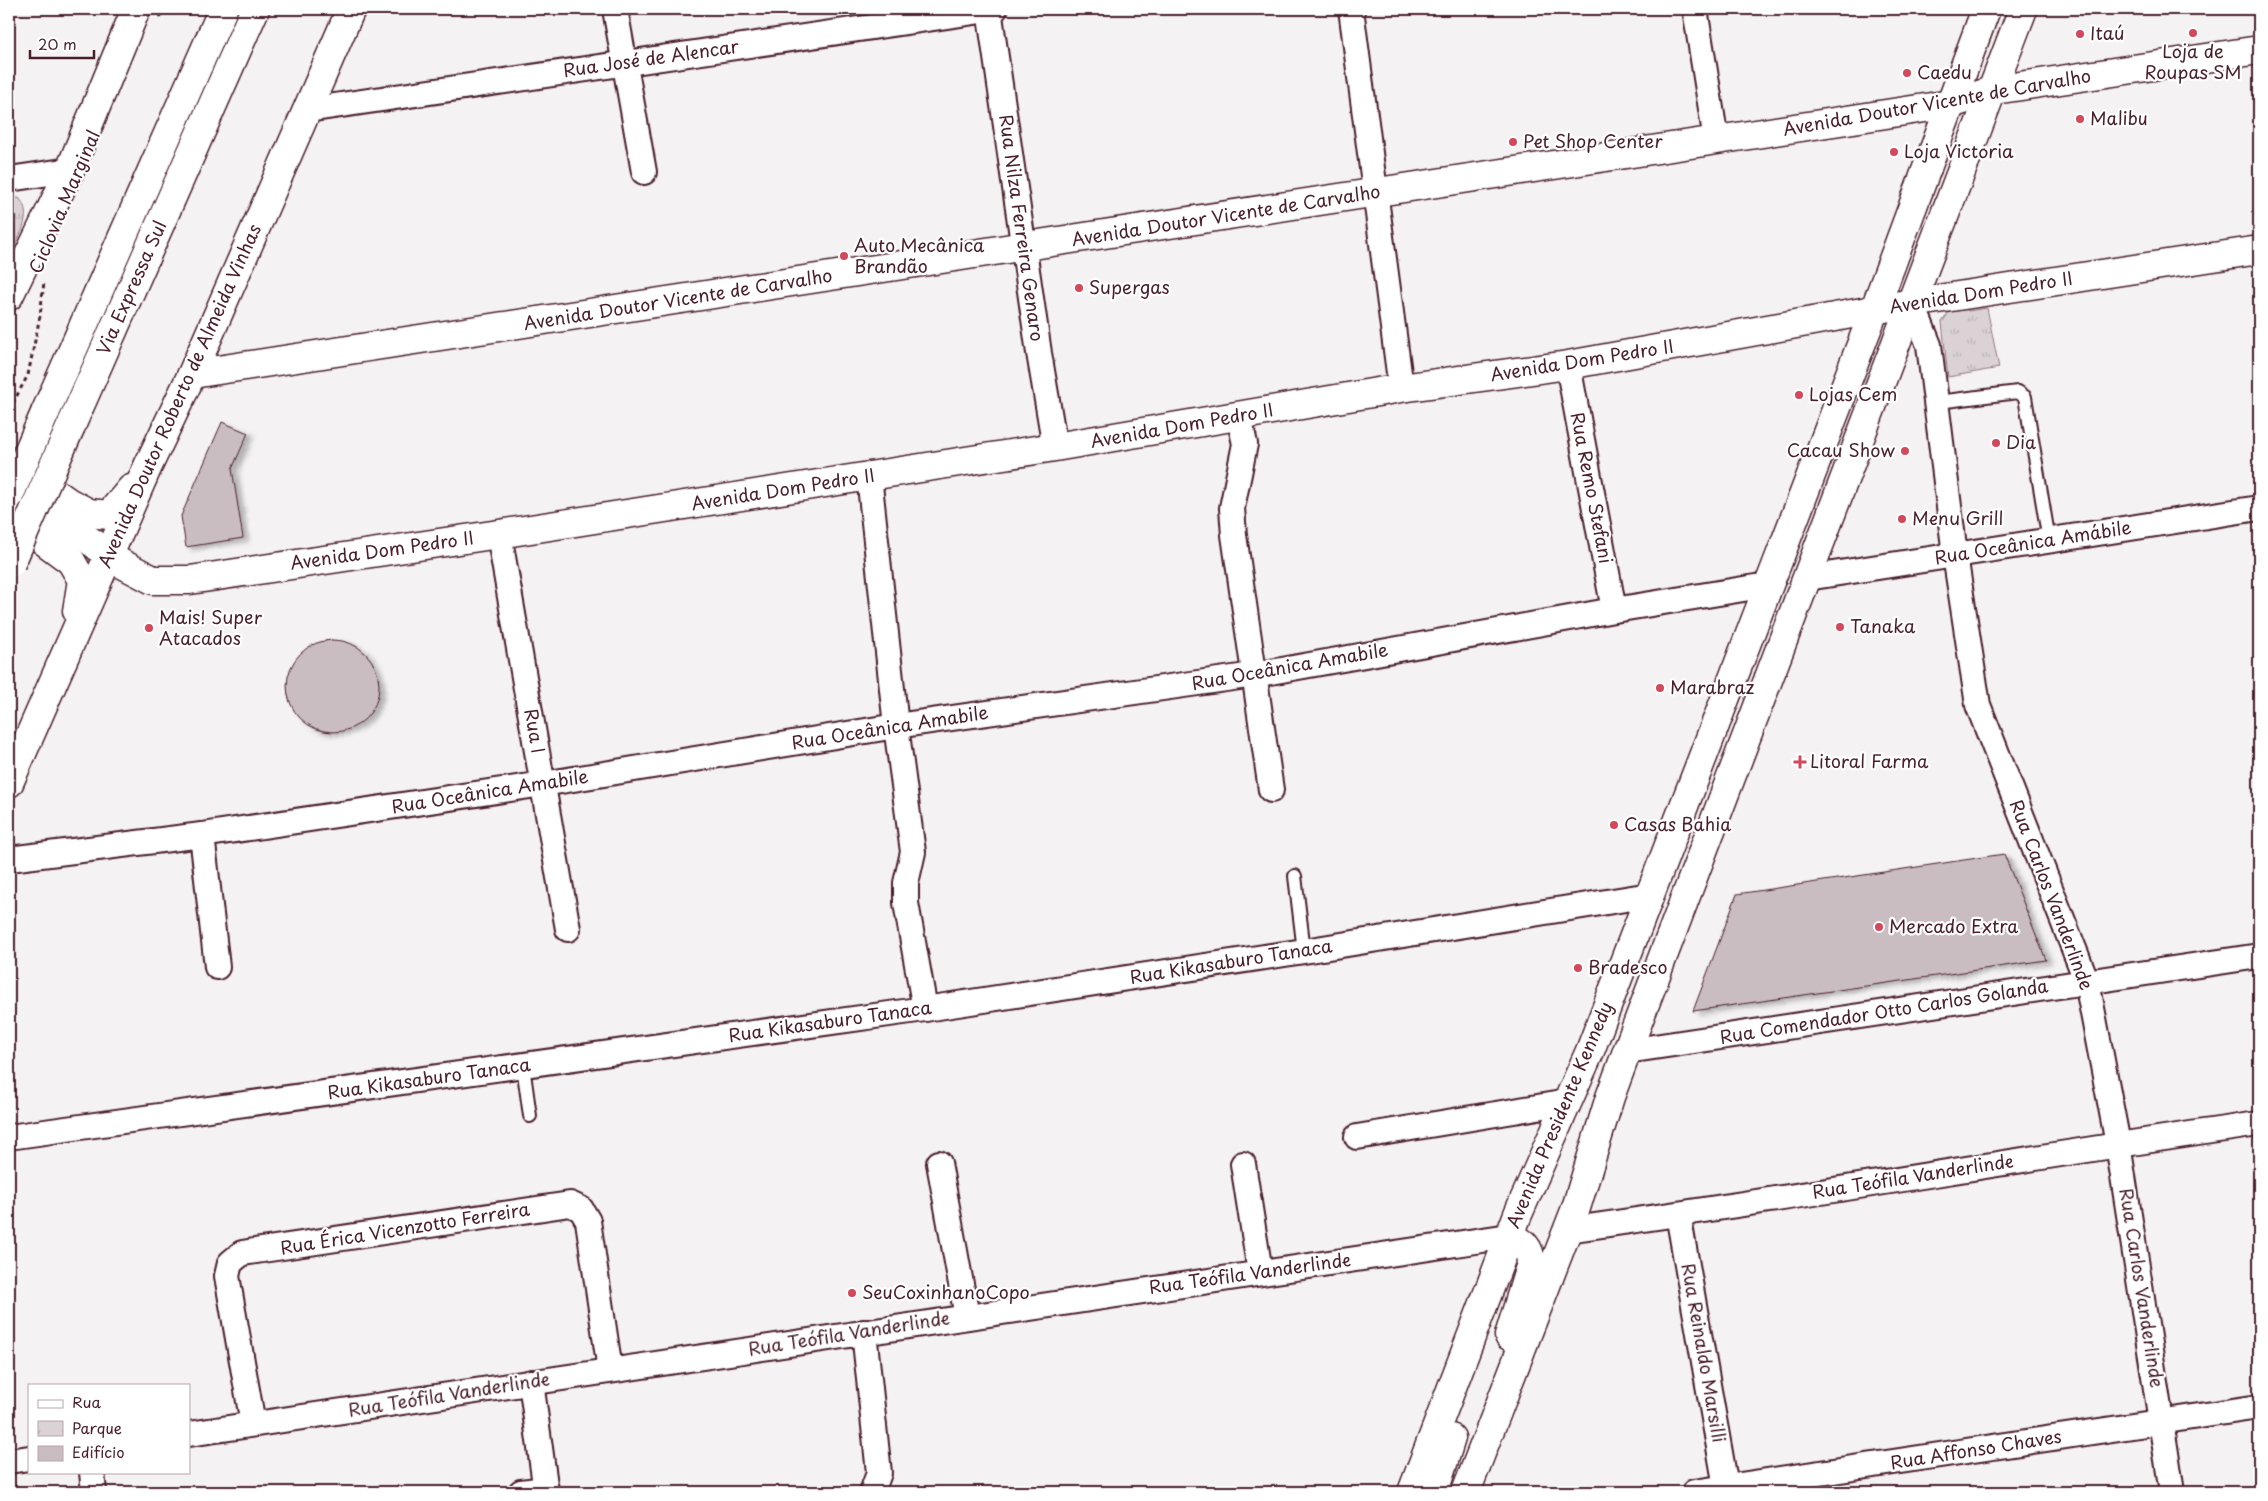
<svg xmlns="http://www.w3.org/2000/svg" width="2268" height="1501" viewBox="0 0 2268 1501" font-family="'Playpen Sans',sans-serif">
<defs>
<pattern id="park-tufts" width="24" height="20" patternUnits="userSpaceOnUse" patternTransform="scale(1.25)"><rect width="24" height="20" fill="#dbd2d5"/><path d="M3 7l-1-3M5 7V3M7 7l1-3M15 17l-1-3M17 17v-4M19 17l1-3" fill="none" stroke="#bdb4b7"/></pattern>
<filter id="shadow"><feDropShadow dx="5.5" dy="3" stdDeviation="2.5" flood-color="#0004"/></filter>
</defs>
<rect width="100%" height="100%" fill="#f4f2f2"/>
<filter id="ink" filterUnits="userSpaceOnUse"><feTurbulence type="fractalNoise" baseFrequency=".02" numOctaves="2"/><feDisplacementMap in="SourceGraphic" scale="10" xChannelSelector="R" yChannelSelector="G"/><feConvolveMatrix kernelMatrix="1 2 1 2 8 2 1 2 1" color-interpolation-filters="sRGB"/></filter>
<g filter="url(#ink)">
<g fill="url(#park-tufts)" stroke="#927880">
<path d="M9,198H19C35,215 17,240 9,257Z"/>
<path d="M1962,304L1968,311L1987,308L1999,368L1948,377L1942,322L1952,308Z"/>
</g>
<g fill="#cabdc1" stroke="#4a1f2b" filter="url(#shadow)">
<path d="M222,422L248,433L232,469L243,538L186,547L181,516Z"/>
<circle cx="333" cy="686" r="46"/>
<path d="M2004,854L2046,960L1693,1011L1737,894Z"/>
</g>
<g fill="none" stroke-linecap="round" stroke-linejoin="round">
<g stroke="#4a1f2b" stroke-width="16">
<g id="service">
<path d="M1938,402L2018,392L2025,397L2049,541"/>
<path d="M1295,876L1304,951"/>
<path d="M523,1066L530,1116"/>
</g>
</g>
<g stroke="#4a1f2b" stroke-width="28">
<g id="minor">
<path d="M615,9L644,172"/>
<path d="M989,9L1039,353L1055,447"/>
<path d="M1351,9L1401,388"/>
<path d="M1695,9L1716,140"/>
<path d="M307,110L995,9"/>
<path d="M9,179L70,170"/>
<path d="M1912,303L1929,345L1955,555L1978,705L2087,982L2118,1144L2172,1492"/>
<path d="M1568,365L1614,610"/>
<path d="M1239,417L1245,444L1232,508L1234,535L1271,790"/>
<path d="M869,476L896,726L913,852L906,883V903L925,1009"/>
<path d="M499,534L568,929"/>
<path d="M1807,578L2259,508"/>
<path d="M202,835L217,967"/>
<path d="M9,859L202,835L543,784L896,726L1254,675L1614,610L1768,585"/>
<path d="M1627,1051L2259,956"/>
<path d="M9,1137L925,1009L1304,951L1650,895"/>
<path d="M1357,1137L1568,1102"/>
<path d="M939,1163L967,1317"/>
<path d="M1243,1164L1260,1272"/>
<path d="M1678,1214L1726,1487L1725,1492"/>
<path d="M1567,1230C1799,1198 2028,1157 2259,1124"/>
<path d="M864,1332L879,1473L872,1492"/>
<path d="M531,1382L546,1492"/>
<path d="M253,1424L227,1276L230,1263L242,1253L570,1204L581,1209L588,1221L610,1370"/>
<path d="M189,1434L1509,1236"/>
<path d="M9,1461L29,1458"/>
<path d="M92,1472L94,1492"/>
<path d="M521,1492L546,1489"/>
<path d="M1694,1492L2259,1407"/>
</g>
</g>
<g stroke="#4a1f2b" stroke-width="31">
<g id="tertiary">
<path d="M192,374L1951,104L1994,90L2259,50"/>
<path d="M9,485L96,545L109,557L153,580H190L499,534L1055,447L1401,388L1568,365L1912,303L2259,250"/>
</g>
</g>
<g stroke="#4a1f2b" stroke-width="31">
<g id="secondary">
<path d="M9,296L70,170L136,9"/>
<path d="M9,460L68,502L89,513L109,515L131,489"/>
<path d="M9,515L71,561L82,580L77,611"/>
<path d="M9,783L148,466L192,374L351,9"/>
<path d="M1509,1336L1531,1263C1530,1247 1523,1241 1509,1236"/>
<path d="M1412,1492L1518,1214L1590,1051L1874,311L1986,9"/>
<path d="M1434,1492L1451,1438"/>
<path d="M1466,1492L1576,1208L1610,1097L1627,1051L2023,9"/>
</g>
</g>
<g stroke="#4a1f2b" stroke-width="31">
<g id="motorway">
<path d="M45,413L223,9"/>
<path d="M71,426L255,9"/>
</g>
</g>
<g stroke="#4a1f2b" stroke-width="3" stroke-dasharray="4 4" stroke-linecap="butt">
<path d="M160,18L164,9"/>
<path d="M9,410L28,375L40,316L44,282"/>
</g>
<use href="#service" stroke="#fff" stroke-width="12"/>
<use href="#minor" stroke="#fff" stroke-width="24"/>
<use href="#tertiary" stroke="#fff" stroke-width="28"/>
<use href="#secondary" stroke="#fff" stroke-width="28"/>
<use href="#motorway" stroke="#fff" stroke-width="28"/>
<g stroke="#4a1f2b" stroke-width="31" stroke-linecap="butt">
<g id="motorway-bridge">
<path d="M9,496L45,413"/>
<path d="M11,563L71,426"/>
</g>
</g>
<use href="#motorway-bridge" stroke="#fff" stroke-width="28"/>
</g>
</g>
<g fill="#d1495b" stroke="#fff" stroke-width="2">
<circle cx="2193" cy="33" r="5"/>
<circle cx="2080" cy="34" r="5"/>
<circle cx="1907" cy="73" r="5"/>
<circle cx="2080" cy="119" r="5"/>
<circle cx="1513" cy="142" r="5"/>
<circle cx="1894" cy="152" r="5"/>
<circle cx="844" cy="256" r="5"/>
<circle cx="1079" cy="288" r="5"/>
<circle cx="1799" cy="395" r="5"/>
<circle cx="1996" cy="443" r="5"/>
<circle cx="1905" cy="451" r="5"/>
<circle cx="1902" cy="519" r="5"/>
<circle cx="1840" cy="627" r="5"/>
<circle cx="149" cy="628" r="5"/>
<circle cx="1660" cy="688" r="5"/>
<path d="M1797.5 754.5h5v5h5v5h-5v5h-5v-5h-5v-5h5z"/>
<circle cx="1614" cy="825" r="5"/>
<circle cx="1879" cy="927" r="5"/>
<circle cx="1578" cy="968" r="5"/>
<circle cx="852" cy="1293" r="5"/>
</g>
<g text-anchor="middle" stroke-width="4.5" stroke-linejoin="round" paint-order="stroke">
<g font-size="18" fill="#4a1f2b" stroke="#fff" text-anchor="start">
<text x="2090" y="40">Itaú</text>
<text x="2193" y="58" text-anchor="middle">Loja de<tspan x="2193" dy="21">Roupas SM</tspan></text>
<text x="1917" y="79">Caedu</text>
<text x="2090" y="125">Malibu</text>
<text x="1523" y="148">Pet Shop Center</text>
<text x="1904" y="158">Loja Victoria</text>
<text x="854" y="252">Auto Mecânica<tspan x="854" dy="21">Brandão</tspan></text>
<text x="1089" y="294">Supergas</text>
<text x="1809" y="401">Lojas Cem</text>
<text x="2006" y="449">Dia</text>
<text x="1895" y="457" text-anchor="end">Cacau Show</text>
<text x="1912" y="525">Menu Grill</text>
<text x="159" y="624">Mais! Super<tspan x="159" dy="21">Atacados</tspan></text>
<text x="1850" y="633">Tanaka</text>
<text x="1670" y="694">Marabraz</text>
<text x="1810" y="768">Litoral Farma</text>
<text x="1624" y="831">Casas Bahia</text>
<text x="1889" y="933">Mercado Extra</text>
<text x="1588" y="974">Bradesco</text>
<text x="862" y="1299">SeuCoxinhanoCopo</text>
</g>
<g font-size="18" fill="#4a1f2b" stroke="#fff">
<text transform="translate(651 59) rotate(-8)" y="6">Rua José de Alencar</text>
<text transform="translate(1937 103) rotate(-10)" y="6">Avenida Doutor Vicente de Carvalho</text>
<text transform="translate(65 202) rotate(-67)" y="6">Ciclovia Marginal</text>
<text transform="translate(1226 216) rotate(-9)" y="6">Avenida Doutor Vicente de Carvalho</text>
<text transform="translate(1021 228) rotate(82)" y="6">Rua Nilza Ferreira Genaro</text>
<text transform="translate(132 288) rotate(-66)" y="6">Via Expressa Sul</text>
<text transform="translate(1981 293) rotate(-9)" y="6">Avenida Dom Pedro II</text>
<text transform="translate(678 300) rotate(-9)" y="6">Avenida Doutor Vicente de Carvalho</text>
<text transform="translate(1582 361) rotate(-9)" y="6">Avenida Dom Pedro II</text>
<text transform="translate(180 396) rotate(-66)" y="6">Avenida Doutor Roberto de Almeida Vinhas</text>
<text transform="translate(1182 426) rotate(-10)" y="6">Avenida Dom Pedro II</text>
<text transform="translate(1591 488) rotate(79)" y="6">Rua Remo Stefani</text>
<text transform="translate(783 490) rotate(-9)" y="6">Avenida Dom Pedro II</text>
<text transform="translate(2033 543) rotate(-9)" y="6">Rua Oceânica Amábile</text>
<text transform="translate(382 551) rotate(-8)" y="6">Avenida Dom Pedro II</text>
<text transform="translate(1290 667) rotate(-10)" y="6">Rua Oceânica Amabile</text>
<text transform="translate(890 728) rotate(-9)" y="6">Rua Oceânica Amabile</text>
<text transform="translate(534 731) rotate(80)" y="6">Rua I</text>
<text transform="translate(490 792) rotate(-9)" y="6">Rua Oceânica Amabile</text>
<text transform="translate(2051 895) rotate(69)" y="6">Rua Carlos Vanderlinde</text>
<text transform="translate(1231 962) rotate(-9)" y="6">Rua Kikasaburo Tanaca</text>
<text transform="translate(1884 1012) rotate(-9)" y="6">Rua Comendador Otto Carlos Golanda</text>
<text transform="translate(830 1022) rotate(-8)" y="6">Rua Kikasaburo Tanaca</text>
<text transform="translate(429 1079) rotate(-8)" y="6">Rua Kikasaburo Tanaca</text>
<text transform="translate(1560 1115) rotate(-67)" y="6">Avenida Presidente Kennedy</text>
<text transform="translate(1913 1177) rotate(-9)" y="6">Rua Teófila Vanderlinde</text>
<text transform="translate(405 1229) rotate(-9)" y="6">Rua Érica Vicenzotto Ferreira</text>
<text transform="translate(1250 1274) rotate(-8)" y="6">Rua Teófila Vanderlinde</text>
<text transform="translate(2141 1288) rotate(81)" y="6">Rua Carlos Vanderlinde</text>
<text transform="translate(849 1334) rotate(-9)" y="6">Rua Teófila Vanderlinde</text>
<text transform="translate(1703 1353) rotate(80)" y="6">Rua Reinaldo Marsilli</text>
<text transform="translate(449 1395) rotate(-9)" y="6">Rua Teófila Vanderlinde</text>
<text transform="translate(1976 1450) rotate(-9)" y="6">Rua Affonso Chaves</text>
</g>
</g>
<rect width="2268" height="1501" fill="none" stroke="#fff" stroke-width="30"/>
<rect x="15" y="15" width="2238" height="1471" fill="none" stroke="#4a1f2b" stroke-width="2" filter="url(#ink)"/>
<rect x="28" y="1384" width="162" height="90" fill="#ffffff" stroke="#b7a5aa"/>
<rect x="38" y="1400" width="25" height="8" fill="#ffffff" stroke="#b7a5aa"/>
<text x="72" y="1408" font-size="15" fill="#4a1f2b">Rua</text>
<rect x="38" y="1421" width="25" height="15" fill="url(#park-tufts)" stroke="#b7a5aa"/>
<text x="72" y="1434" font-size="15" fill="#4a1f2b">Parque</text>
<rect x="38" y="1446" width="25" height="15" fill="#cabdc1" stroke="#b7a5aa"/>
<text x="72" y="1458" font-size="15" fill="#4a1f2b">Edifício</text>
<path d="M30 50v8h64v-8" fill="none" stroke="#4a1f2b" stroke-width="2.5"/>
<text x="38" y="50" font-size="15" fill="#4a1f2b" stroke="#ffffff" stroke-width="4" paint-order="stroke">20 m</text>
</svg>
